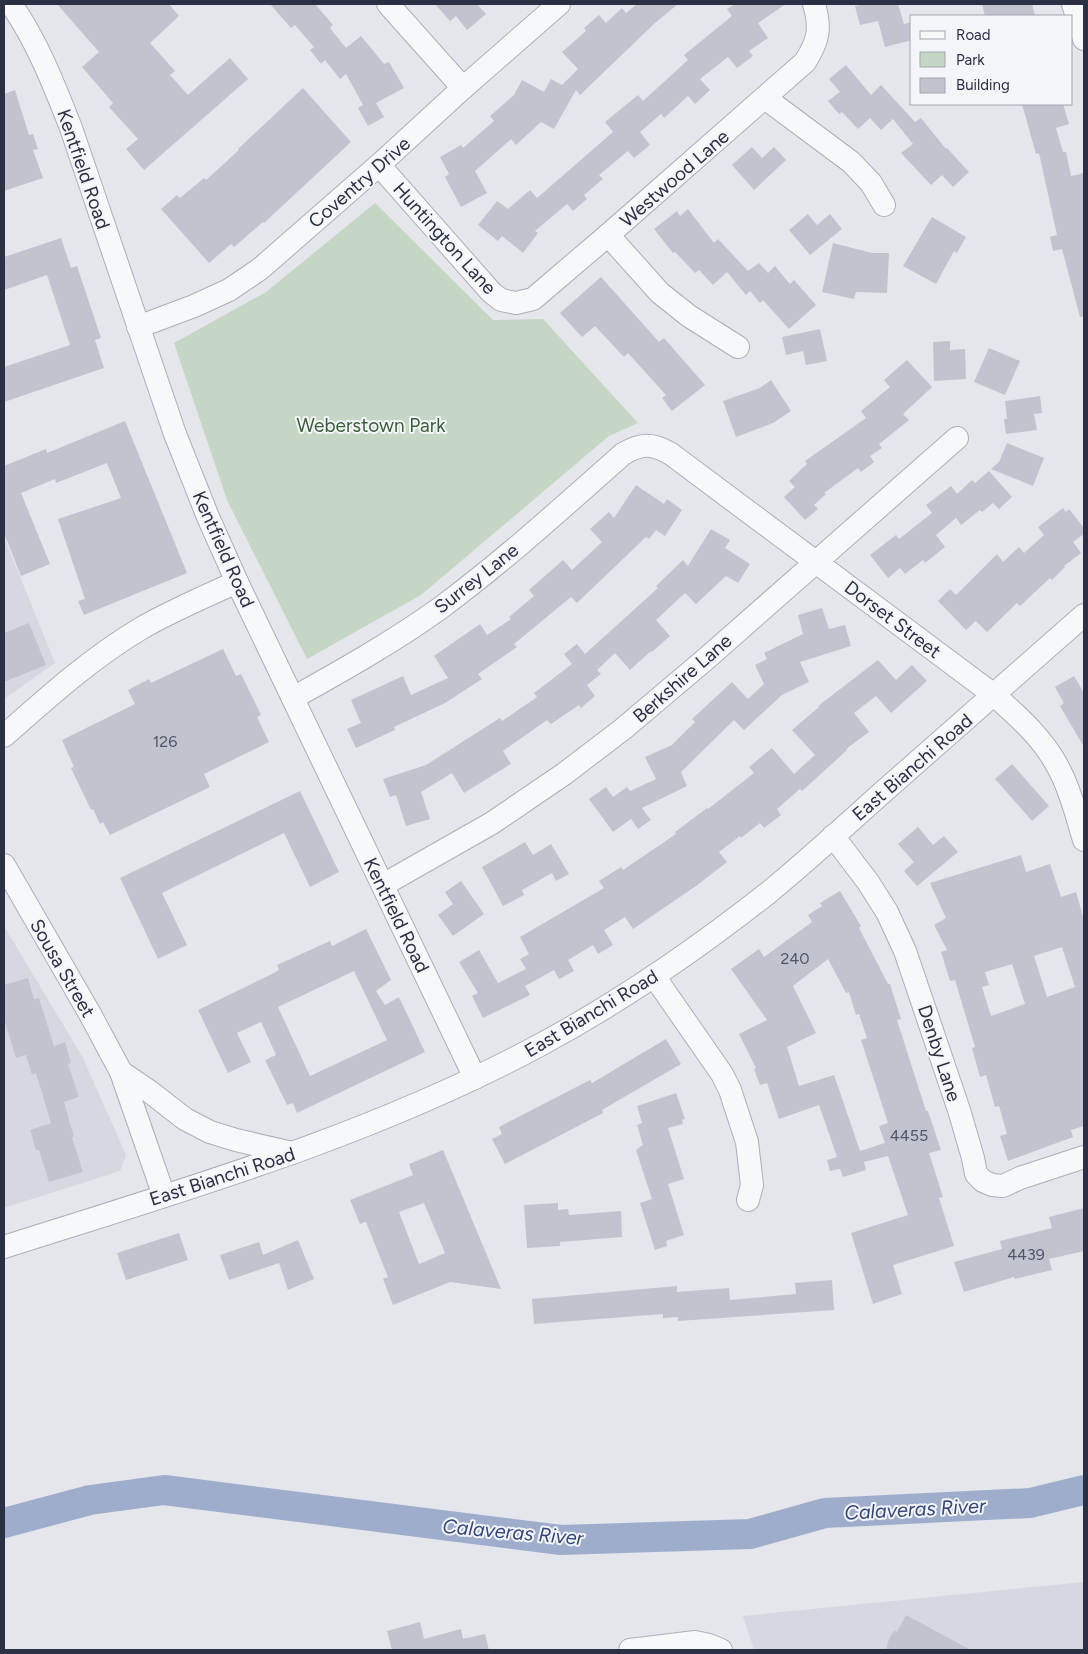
<svg xmlns="http://www.w3.org/2000/svg" width="1088" height="1654" viewBox="0 0 1088 1654" font-family="Figtree,sans-serif">
<rect width="100%" height="100%" fill="#e4e6ec"/>
<g fill="#d6d8e1">
<path d="M4,537L55,663L4,699Z"/>
<path d="M4,926L82,1056L126,1155L120,1171L4,1208Z"/>
<path d="M1084,1582V1650H754L743,1616Z"/>
</g>
<path fill="#c6d6c5" d="M375,203L493,320L543,319L638,423L609,436L421,595L307,659L227,500L174,343L266,292Z"/>
<g fill="none" stroke-linecap="round" stroke-linejoin="round">
<path stroke="#9fadcc" stroke-width="30" d="M4,1523L90,1500L164,1490L561,1540L750,1534L825,1513L1030,1503L1084,1490"/>
</g>
<g fill="#c1c4cf" fill-rule="evenodd">
<path d="M57,4H169L179,16L150,43L175,71L170,75L188,95L230,58L248,79L144,170L126,149L138,139L109,107L113,103L82,67L99,52Z"/>
<path d="M270,4H315L333,25L330,28L346,48L361,36L384,64L389,62L404,88L376,103L384,117L368,126L358,108L363,105L346,74L340,79L325,60L321,64L310,50L314,47L295,25L291,28Z"/>
<path d="M435,4H477L486,14L467,30L456,16L450,21Z"/>
<path d="M637,4H678L655,23L580,95L576,90L554,129L541,122L516,145L511,139L475,171L487,193L461,207L445,177L449,174L440,157L461,145L463,148L494,121L490,116L514,95L522,80L544,92L551,79L562,85L578,69L562,52L586,31L584,28L599,15L606,23L622,8L626,13Z"/>
<path d="M735,4H786L758,23L768,38L749,51L753,56L737,68L728,57L700,79L710,90L695,104L688,96L664,118L661,114L640,132L650,145L634,158L628,151L599,175L603,179L584,195L587,199L573,211L567,204L535,231L538,233L523,253L502,236L498,241L478,225L497,201L508,209L530,190L537,198L613,132L605,122L638,95L643,101L688,60L684,55L732,16L727,9Z"/>
<path d="M866,4H898L904,24L912,22V40L885,47L878,21L860,25L855,6Z"/>
<path d="M982,4H1032L1035,16H985Z"/>
<path d="M846,65L871,95L881,85L915,122L921,118L946,149L947,148L969,172L953,187L942,175L931,185L901,153L913,144L893,119L881,130L870,118L858,129L842,112L839,114L828,101L840,92L829,79Z"/>
<path d="M303,88L351,142L264,223L263,222L234,247L231,244L209,263L161,209L177,195L180,198L204,178L206,180L239,150L238,149Z"/>
<path d="M15,90L29,135L33,134L38,149L33,150L43,178L4,191V94Z"/>
<path d="M1022,104H1063L1069,124L1056,128L1063,152H1066L1071,176L1084,173V316L1080,317L1062,249L1053,251L1050,237L1057,235L1039,153L1036,154Z"/>
<path d="M752,147L762,158L774,147L786,160L754,190L732,165Z"/>
<path d="M688,209L714,243L718,239L748,271L759,263L768,273L775,266L790,284L794,280L816,305L789,329L763,300L760,303L750,291L746,295L727,272L713,285L699,270L695,273L675,252L673,253L654,229L677,211L680,216Z"/>
<path d="M808,214L817,225L830,214L842,229L810,255L789,230Z"/>
<path d="M932,217L966,237L957,253L954,251L936,284L903,266Z"/>
<path d="M61,238L71,268L77,266L101,338L95,340L104,368L4,402V367L70,345L47,275L4,290V257Z"/>
<path d="M833,243L872,253H889L887,293L856,292L854,299L822,292Z"/>
<path d="M601,277L659,342L664,338L705,385L672,411L662,398L666,395L628,353L624,357L595,326L582,337L560,313Z"/>
<path d="M820,329L827,361L806,365L803,351L786,355L782,337Z"/>
<path d="M950,341V350L965,349L966,379L934,381L933,342Z"/>
<path d="M989,348L1020,361L1005,395L974,382Z"/>
<path d="M907,360L932,387L903,414L909,420L879,444L882,448L870,456L874,462L861,472L858,468L824,493L826,494L814,505L818,509L805,520L784,497L795,487L789,481L807,464L805,461L866,418L861,411L890,387L884,380Z"/>
<path d="M771,380L791,411L773,423L736,437L723,401L760,388Z"/>
<path d="M1040,396L1042,413L1034,414L1037,430L1006,434L1004,419H1007L1005,401Z"/>
<path d="M125,421L187,573L84,615L78,601L85,599L58,519L121,498L107,463L56,483L55,479L21,493L50,564L21,576L4,533V466L46,449L47,453Z"/>
<path d="M1007,443L1044,458L1033,486L991,469L999,462Z"/>
<path d="M989,471L1012,497L999,509L993,503L982,512L980,510L961,525L956,518L936,535L945,547L925,563L923,560L905,574L900,568L888,578L870,555L896,535L899,539L932,513L926,505L951,486L957,494L972,480L975,483Z"/>
<path d="M636,485L664,504L667,499L682,510L665,536L656,530L649,539L646,537L577,603L571,597L514,644L517,647L478,674L482,679L445,703L394,727L395,730L356,748L347,729L361,723L351,700L403,676L411,695L448,678L434,656L480,624L487,635L511,619L509,617L534,596L529,590L563,560L572,570L602,542L590,529L609,512L614,518Z"/>
<path d="M1063,508L1066,512L1069,509L1084,528V534L1073,542L1081,553L1064,566L1065,567L1052,580L1050,578L1020,606L1017,603L987,632L976,621L966,630L938,601L950,589L956,595L997,554L1003,562L1019,547L1024,553L1044,535L1038,527Z"/>
<path d="M711,529L730,540L725,548L750,564L738,583L726,576L696,604L685,593L656,620L670,636L652,652L651,651L630,670L615,653L597,670L601,674L587,685L595,696L581,708L579,705L551,724L547,720L503,751L511,764L464,793L452,773L421,792L430,819L406,826L396,795L390,797L383,779L426,765L500,718L502,721L537,697L534,693L572,664L564,654L577,644L585,654L658,588L656,586L683,560L688,566Z"/>
<path d="M822,608L829,629L845,625L851,646L800,662L809,682L782,695L744,730L734,720L681,772L687,786L642,808L651,820L638,829L631,819L613,832L589,799L606,787L613,797L627,787L630,791L656,779L645,757L672,745L695,722L692,719L732,682L748,699L764,684L755,665L767,659L764,653L803,634L798,615Z"/>
<path d="M29,623L46,665L4,682V633Z"/>
<path d="M223,649L236,676L241,674L261,715L257,717L269,742L204,774L210,787L110,835L103,822L100,824L93,809L91,810L71,768L74,767L62,740L135,704L128,690L149,679L151,683Z"/>
<path d="M878,660L896,680L912,665L927,681L891,713L876,696L854,713L869,732L846,749L847,750L812,782L802,791L800,789L777,809L781,815L764,828L760,823L741,838L740,836L719,852L727,862L696,886L633,929L625,917L604,930L613,945L598,954L593,945L568,960L574,971L559,979L554,970L525,986L530,995L483,1018L472,996L478,993L459,962L479,950L498,983L526,969L520,959L529,954L520,937L604,888L599,881L621,867L623,870L676,834L675,832L707,808L708,809L754,773L749,767L772,748L794,774L815,755L792,730L819,707L818,706Z"/>
<path d="M1074,676L1084,693V747L1060,706L1064,703L1055,687Z"/>
<path d="M1012,764L1049,806L1032,821L995,779Z"/>
<path d="M300,791L339,872L310,887L284,833L162,893L187,945L158,959L120,878Z"/>
<path d="M918,827L933,845L944,836L958,852L917,886L904,871L914,862L898,844Z"/>
<path d="M525,842L533,855L551,844L569,874L556,881L552,873L522,890L524,895L503,906L482,867Z"/>
<path d="M1021,855L1026,872L1050,864L1061,897L1076,892L1084,920V1126L1071,1130L1073,1137L1008,1161L1000,1136L1007,1134L999,1106L995,1107L986,1075L980,1077L972,1048L975,1047L955,980L950,981L941,952L947,950L934,925L946,918L930,883ZM1062,947L1075,987L1047,997L1034,956ZM1012,964L1025,1004L991,1016L982,987L989,985L985,972Z"/>
<path d="M461,881L484,914L453,936L438,915L453,904L445,892Z"/>
<path d="M840,891L861,926L859,928L888,984H890L901,1019L897,1020L926,1111H928L941,1150L929,1153L943,1197L939,1198L954,1246L893,1265L902,1294L873,1304L851,1233L908,1215L888,1156L864,1162L866,1170L843,1177L840,1169L830,1171L827,1160L837,1157L819,1105L779,1119L767,1083L760,1085L754,1069L756,1068L739,1034L767,1020L731,969L759,949L764,957L812,922L808,915L822,906L820,903ZM828,959L846,993L849,992L856,1015L859,1014L867,1038L861,1040L888,1123L879,1126L885,1143L860,1151L834,1075L799,1086L787,1047L816,1033L793,986Z"/>
<path d="M366,929L391,980L376,991L385,1005L399,997L425,1052L297,1113L293,1103L287,1105L265,1060L276,1055L261,1022L237,1033L251,1062L228,1073L198,1010L272,974L279,970L277,965L330,941L332,946ZM354,971L387,1040L310,1076L278,1007Z"/>
<path d="M28,978L34,999L39,998L54,1046L65,1042L71,1063L68,1064L79,1097L64,1102L74,1137H72L83,1172L49,1182L39,1150H36L30,1130L51,1123L36,1073L32,1075L26,1055L16,1058L4,1019V985Z"/>
<path d="M666,1039L681,1064L602,1110L603,1113L505,1164L492,1139L502,1134L499,1127L590,1080L592,1083Z"/>
<path d="M676,1093L685,1119L682,1120L683,1124L668,1128L684,1179L668,1184L684,1235L666,1241L667,1246L655,1250L640,1203L652,1199L636,1150L643,1145L637,1125L642,1123L637,1106Z"/>
<path d="M443,1150L501,1289L450,1282L393,1305L383,1279L388,1277L366,1222L360,1224L350,1200L413,1175L409,1164ZM424,1203L445,1253L419,1264L399,1212Z"/>
<path d="M558,1203V1210L568,1209L569,1215L621,1211L622,1237L560,1242V1246L527,1248L524,1205Z"/>
<path d="M1084,1208V1251L1049,1259L1052,1270L1015,1279L1014,1277L964,1292L954,1262L1002,1249L1000,1241L1052,1228L1049,1217Z"/>
<path d="M179,1233L188,1260L126,1280L117,1253Z"/>
<path d="M298,1240L314,1279L288,1290L279,1263L229,1280L220,1255L259,1242L263,1255Z"/>
<path d="M832,1280L834,1310L678,1321V1317L663,1318V1314L534,1324L532,1299L677,1286V1292L729,1288L730,1300L796,1294L795,1283Z"/>
<path d="M906,1615L971,1650H886L889,1639L894,1630L897,1632Z"/>
<path d="M420,1622L424,1639L461,1629L463,1639L485,1634L489,1650H392L387,1631Z"/>
</g>
<g fill="none" stroke-linecap="round" stroke-linejoin="round">
<g stroke="#acafba" stroke-width="24">
<g id="minor">
<path d="M11,4C37,41 54,85 71,128L175,434L208,517L237,582L475,1078"/>
<path d="M388,4L463,88"/>
<path d="M1073,4L1084,39"/>
<path d="M765,98L851,162L871,183L884,205"/>
<path d="M379,165L491,292L501,300L516,303L533,299L608,235L805,62C819,40 821,28 814,4"/>
<path d="M608,235L660,293L689,316L738,347"/>
<path d="M138,327L194,306L229,290L260,269L379,165L463,88L559,4"/>
<path d="M293,698C343,670 393,642 439,609C504,561 563,507 623,454C641,443 653,443 671,454L994,695C1019,717 1045,740 1060,771C1071,792 1077,817 1084,840"/>
<path d="M4,736C47,698 90,659 140,629C171,611 204,597 237,582"/>
<path d="M833,836L868,882L887,912L905,951L959,1110L973,1158L976,1174L983,1181L992,1185L1003,1186L1020,1178L1084,1157"/>
<path d="M4,865L90,1014L121,1072L164,1196"/>
<path d="M383,885L492,823L564,774L623,729L707,658L957,438"/>
<path d="M654,976L722,1074L730,1090L747,1142L752,1185L748,1200"/>
<path d="M121,1072L149,1091L185,1119L210,1132L236,1140L292,1153"/>
<path d="M4,1247C186,1189 371,1136 540,1045C620,1002 697,949 768,893C807,861 845,826 883,792C950,733 1017,674 1084,615"/>
<path d="M630,1650L695,1642L709,1645L721,1650"/>
</g>
</g>
<use href="#minor" stroke="#f7f8fa" stroke-width="22"/>
</g>
<g text-anchor="middle" stroke-width="4" stroke-linejoin="round" paint-order="stroke">
<g font-size="16" fill="#505568">
<text x="165" y="747">126</text>
<text x="795" y="964">240</text>
<text x="909" y="1141">4455</text>
<text x="1026" y="1260">4439</text>
</g>
<g font-size="19" fill="#2b3045" stroke="#f4f5f9">
<text transform="translate(84 169) rotate(71)" y="7">Kentfield Road</text>
<text transform="translate(674 178) rotate(-41)" y="7">Westwood Lane</text>
<text transform="translate(359 182) rotate(-41)" y="7">Coventry Drive</text>
<text transform="translate(445 238) rotate(48)" y="7">Huntington Lane</text>
<text transform="translate(224 549) rotate(66)" y="7">Kentfield Road</text>
<text transform="translate(476 578) rotate(-38)" y="7">Surrey Lane</text>
<text transform="translate(893 619) rotate(37)" y="7">Dorset Street</text>
<text transform="translate(682 678) rotate(-41)" y="7">Berkshire Lane</text>
<text transform="translate(912 767) rotate(-41)" y="7">East Bianchi Road</text>
<text transform="translate(397 915) rotate(64)" y="7">Kentfield Road</text>
<text transform="translate(63 968) rotate(60)" y="7">Sousa Street</text>
<text transform="translate(591 1013) rotate(-31)" y="7">East Bianchi Road</text>
<text transform="translate(940 1053) rotate(72)" y="7">Denby Lane</text>
<text transform="translate(222 1176) rotate(-18)" y="7">East Bianchi Road</text>
</g>
<g font-size="19" fill="#396138" stroke="#f4f5f9">
<text x="371" y="432">Weberstown Park</text>
</g>
<g font-size="20" font-style="italic" fill="#34477a" stroke="#f4f5f9">
<text transform="translate(915 1509) rotate(-3)" y="7">Calaveras River</text>
<text transform="translate(513 1532) rotate(5)" y="7">Calaveras River</text>
</g>
</g>
<rect width="1088" height="1654" fill="none" stroke="#2b3045" stroke-width="10"/>
<rect x="910" y="15" width="162" height="90" fill="#f4f5f9" stroke="#a4a6b1"/>
<rect x="920" y="31" width="25" height="8" fill="#f7f8fa" stroke="#a4a6b1"/>
<text x="956" y="40" font-size="15" fill="#2b3045">Road</text>
<rect x="920" y="52" width="25" height="15" fill="#c6d6c5" stroke="#a4a6b1"/>
<text x="956" y="65" font-size="15" fill="#2b3045">Park</text>
<rect x="920" y="78" width="25" height="15" fill="#c1c4cf" stroke="#a4a6b1"/>
<text x="956" y="90" font-size="15" fill="#2b3045">Building</text>
</svg>
